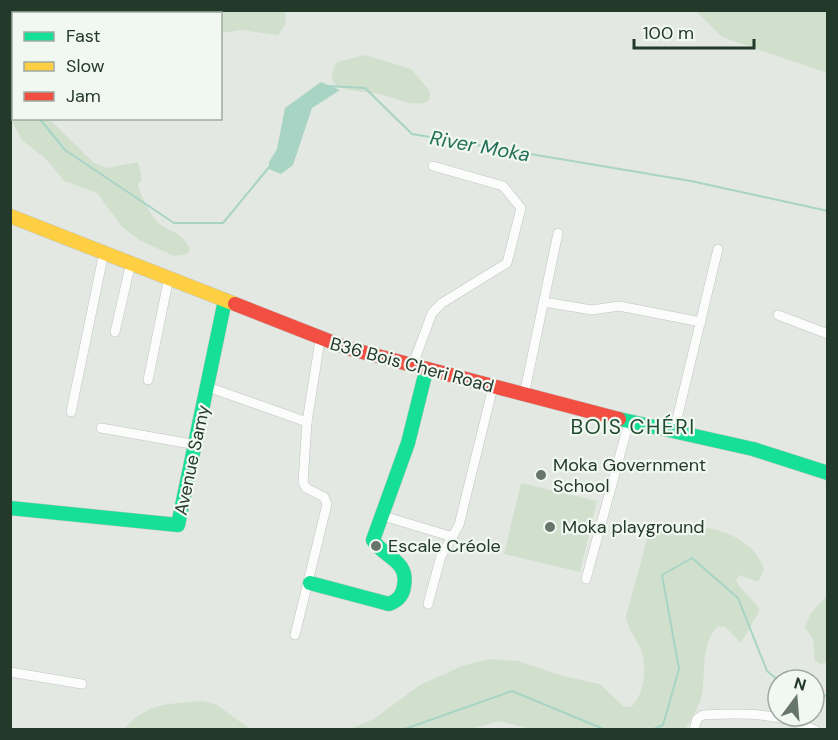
<svg xmlns="http://www.w3.org/2000/svg" width="838" height="740" viewBox="0 0 838 740" font-family="'DM Sans',sans-serif">
<rect width="100%" height="100%" fill="#e3e8e3"/>
<g fill="#d1e0cd">
<path d="M205,11H285L286,24L278,35L241,30L221,33L220,14L206,13Z"/>
<path d="M696,11H827V73L722,37Z"/>
<path d="M365,55L411,69L430,91V99L425,103C407,106 395,97 379,94C366,91 341,93 333,81C330,75 334,68 337,62Z"/>
<path d="M13,88L14,118L49,119L94,163L107,168L138,162L142,179L138,185C141,197 150,216 160,224C175,235 178,229 190,248L187,254L174,256L141,241L122,227L97,193L64,181L46,159L23,141L15,127L10,115L11,96Z"/>
<path d="M521,483L597,501L580,572L504,554Z"/>
<path d="M696,526C723,529 756,541 764,570L758,582L740,575L736,580C742,593 753,598 760,610L741,643L725,627L718,626C700,644 706,673 702,695C699,706 691,719 686,729L535,730L499,721L472,729H350L374,719L420,685L462,666L490,659L518,661L563,676L600,684L623,706L631,707C646,693 647,664 640,647C635,636 627,628 626,616L648,536L662,529Z"/>
<path d="M827,596V662L821,664L815,661L813,639L805,627L811,613Z"/>
<path d="M203,701L217,705L250,729H124C148,702 169,704 203,701Z"/>
</g>
<path fill="#a7d4c4" d="M321,82L340,90L312,108L293,165L281,174L269,169V162L277,149L285,108Z"/>
<g fill="none" stroke-linecap="round" stroke-linejoin="round">
<g stroke="#a7d4c4" stroke-width="2">
<path d="M33,14L34,10"/>
<path d="M329,86L365,88L412,134L691,181L828,211"/>
<path d="M39,118L65,150L174,223H223L270,166"/>
<path d="M814,694L828,696"/>
<path d="M402,730L512,691L606,730"/>
<path d="M652,730L663,725L679,669L662,575L692,558L738,598L767,671L778,680"/>
</g>
<g stroke="#c0c5c0" stroke-width="10">
<g id="street">
<path d="M544,302L592,310L619,306L701,322"/>
<path d="M778,315L828,334"/>
<path d="M115,332L131,262"/>
<path d="M412,367L432,313L442,303L507,263L521,208L503,186L433,166"/>
<path d="M148,380L169,277"/>
<path d="M208,387L307,422"/>
<path d="M524,395L558,233"/>
<path d="M71,412L104,252"/>
<path d="M101,428L197,445"/>
<path d="M674,431L718,249"/>
<path d="M380,515L453,537"/>
<path d="M586,579L629,422"/>
<path d="M428,604L441,556L459,525L493,387"/>
<path d="M295,635L327,504L324,497L306,488L303,482L307,422L320,340"/>
<path d="M10,672L82,684"/>
<path d="M694,730L697,719L703,715C743,713 777,712 815,730"/>
</g>
</g>
<g stroke="#c0c6c0" stroke-width="15">
<g id="fast">
<path d="M619,419L753,449L828,473"/>
<path d="M10,508L178,525L225,300"/>
<path d="M310,583L389,604C397,601 403,596 404,586C409,560 384,558 373,540L408,443L426,371"/>
</g>
</g>
<g stroke="#c0c6c0" stroke-width="15">
<path id="slow" d="M10,216L235,304"/>
</g>
<g stroke="#c0c6c0" stroke-width="15">
<path id="jam" d="M235,304L347,348L619,419"/>
</g>
<use href="#street" stroke="#fbfcfb" stroke-width="9"/>
<use href="#fast" stroke="#16e098" stroke-width="14"/>
<use href="#slow" stroke="#ffcf43" stroke-width="14"/>
<use href="#jam" stroke="#f24e42" stroke-width="14"/>
</g>
<g fill="#66766a" stroke="#f1f7f1" stroke-width="2">
<circle cx="541" cy="475" r="6"/>
<circle cx="550" cy="527" r="6"/>
<circle cx="376" cy="546" r="6"/>
</g>
<g text-anchor="middle" stroke-width="4.5" stroke-linejoin="round" paint-order="stroke">
<g font-size="18" fill="#233929" stroke="#f1f7f1">
<text transform="translate(412 365) rotate(15)" y="6">B36 Bois Cheri Road</text>
<text transform="translate(192 460) rotate(-78)" y="6">Avenue Samy</text>
</g>
<g font-size="18" fill="#233929" stroke="#f1f7f1" text-anchor="start">
<text x="553" y="471">Moka Government<tspan x="553" dy="21">School</tspan></text>
<text x="562" y="533">Moka playground</text>
<text x="388" y="552">Escale Créole</text>
</g>
<g font-size="20" font-style="italic" fill="#227058" stroke="#f1f7f1">
<text transform="translate(480 146) rotate(10)" y="7">River Moka</text>
</g>
<g font-size="21" letter-spacing="1.5" fill="#204a2c" stroke="#f1f7f1">
<text x="633" y="434">BOIS CHÉRI</text>
</g>
</g>
<rect width="838" height="740" fill="none" stroke="#233929" stroke-width="24"/>
<rect x="12" y="12" width="210" height="108" fill="#f1f7f1" stroke="#9faba1" stroke-width="1.5"/>
<rect x="24" y="32" width="30" height="9" fill="#16e098" stroke="#9faba1" stroke-width="1.5"/>
<text x="66" y="42" font-size="18" fill="#233929">Fast</text>
<rect x="24" y="62" width="30" height="9" fill="#ffcf43" stroke="#9faba1" stroke-width="1.5"/>
<text x="66" y="72" font-size="18" fill="#233929">Slow</text>
<rect x="24" y="92" width="30" height="9" fill="#f24e42" stroke="#9faba1" stroke-width="1.5"/>
<text x="66" y="102" font-size="18" fill="#233929">Jam</text>
<g transform="translate(796 698) rotate(16)"><circle r="28" fill="#f1f7f1" stroke="#9faba1" stroke-width="1.5"/>
<path d="M0-4.5L10 22L0 15L-10 22Z" fill="#66766a"/>
<text y="-9" font-size="16" font-weight="bold" text-anchor="middle" fill="#233929">N</text>
</g>
<path d="M634 39v9h120v-9" fill="none" stroke="#233929" stroke-width="3"/>
<text x="643" y="39" font-size="18" fill="#233929" stroke="#f1f7f1" stroke-width="4.5" paint-order="stroke">100 m</text>
</svg>
